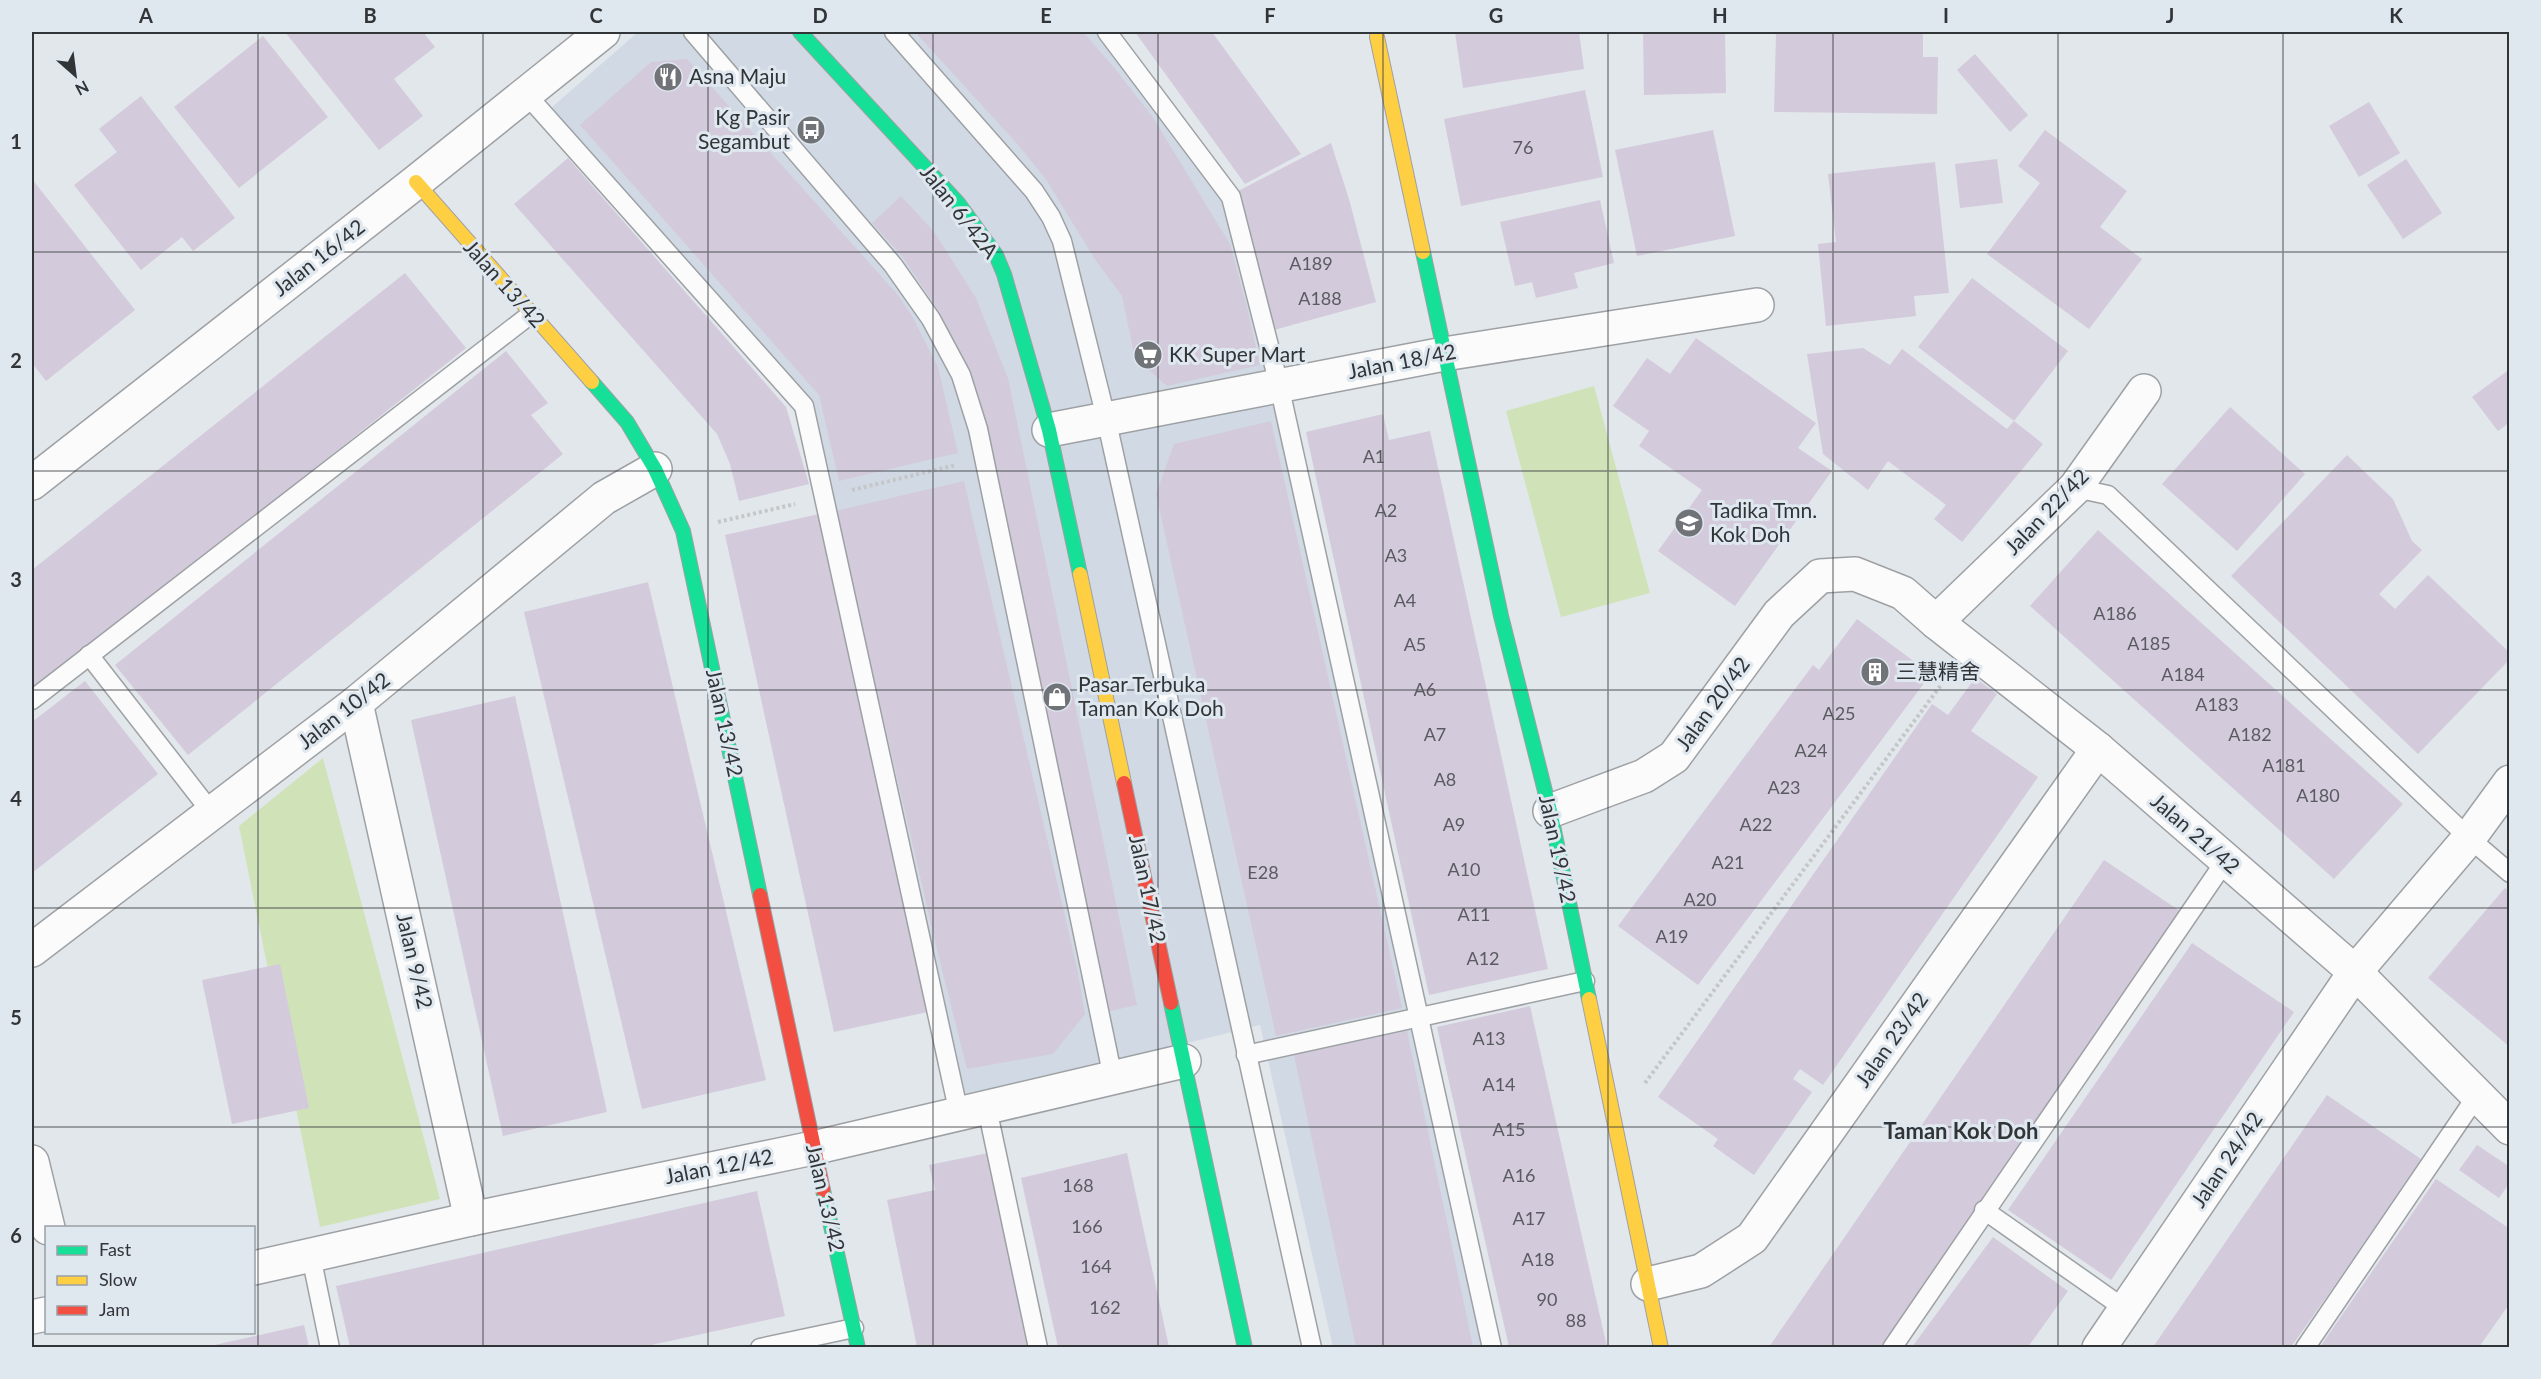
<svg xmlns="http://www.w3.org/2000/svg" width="2541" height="1379" viewBox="0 0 2541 1379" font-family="Lato,'Noto Sans SC',sans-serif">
<rect width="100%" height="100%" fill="#e2e7ec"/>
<path fill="#d1dae4" d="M638,32H1096L1236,216L1482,1347H1333L1260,1025L962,1099L807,410L551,108Z"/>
<g fill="#d0e3b8">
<path d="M1594,386L1650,593L1561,617L1506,411Z"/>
<path d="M323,758L440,1199L320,1227L239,826Z"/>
</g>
<g fill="#d3cadb">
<path d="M285,32H423L435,47L394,79L423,116L379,150Z"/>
<path d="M915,32H1083L1112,65L1152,116L1230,244L1247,307L1260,365L1167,386L1135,358L1122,296L1094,258L1047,181L1020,147Z"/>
<path d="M1135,32H1212L1301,154L1245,184Z"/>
<path d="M1455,32H1579L1584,69L1463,88Z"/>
<path d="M1643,32H1725L1726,93L1644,95Z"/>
<path d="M1776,32H1923V57H1938L1937,114L1774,112Z"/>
<path d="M263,36L328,117L239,188L174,107Z"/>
<path d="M1975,54L2028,115L2010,132L1957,70Z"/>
<path d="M687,59L897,294L911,314L938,367L958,453L839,481L819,395L580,125L651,62Z"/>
<path d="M1585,90L1603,177L1461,206L1444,119Z"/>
<path d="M141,96L235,218L193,251L182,237L141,270L74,185L117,152L99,129Z"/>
<path d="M2369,102L2400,153L2359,177L2329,126Z"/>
<path d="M1713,130L1735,236L1637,256L1615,150Z"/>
<path d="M2045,130L2127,191L2100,227L2142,259L2089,329L1987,254L2040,183L2018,166Z"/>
<path d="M1331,143L1349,199L1376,302L1274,330L1238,191Z"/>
<path d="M568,158L786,407L809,484L739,501L730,464L717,434L514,204Z"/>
<path d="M1997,159L2003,203L1960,208L1955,164Z"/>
<path d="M2406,159L2442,213L2403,239L2367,185Z"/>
<path d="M1935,162L1949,293L1914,296L1916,316L1826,326L1818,244L1836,242L1828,174Z"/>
<path d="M32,179L135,310L46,381L32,363Z"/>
<path d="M901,196L935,233L976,298L1008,378L1137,1005L1106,1012L976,389L941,315L902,256L872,223Z"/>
<path d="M1600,200L1614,263L1574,273L1578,288L1536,298L1532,282L1515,286L1500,222Z"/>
<path d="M405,273L466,348L32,693V570Z"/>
<path d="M1972,278L2068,351L2014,421L1918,347Z"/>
<path d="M1696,338L1816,423L1798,448L1832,471L1735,606L1658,551L1702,490L1639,446L1649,431L1613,406L1647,358L1670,374Z"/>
<path d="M1863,348L1890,365L1902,349L2007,429L2014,421L2043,444L1962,542L1934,519L1946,505L1888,461L1868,490L1823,454L1807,354Z"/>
<path d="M506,351L548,403L531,415L563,454L188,755L115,665Z"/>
<path d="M2510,369V422L2498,431L2472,397Z"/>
<path d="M2230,407L2305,474L2237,551L2162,484Z"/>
<path d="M1383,414L1389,440L1430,431L1548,969L1429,995L1306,432Z"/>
<path d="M1271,421L1402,1008L1276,1036L1156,494L1174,444Z"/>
<path d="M2347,455L2393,499L2412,541L2422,550L2379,594L2395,609L2428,575L2510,653V659L2418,754L2231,576Z"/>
<path d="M964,481L1077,968L1085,1014L1053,1054L967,1069L939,958L835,511Z"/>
<path d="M819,514L928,1012L834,1032L725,535Z"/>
<path d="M2098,530L2403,804L2334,879L2030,606Z"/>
<path d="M648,582L766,1080L642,1109L524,612Z"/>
<path d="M1857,619L1931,674L1698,985L1618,926L1813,665L1819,670Z"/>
<path d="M1975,678L1997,694L1971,731L2038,777L1823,1085L1800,1069L1793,1079L1812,1092L1754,1175L1713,1146L1718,1139L1658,1097L1932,704L1948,715Z"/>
<path d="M85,681L158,774L32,873V722Z"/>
<path d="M515,696L607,1112L503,1136L411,720Z"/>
<path d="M2104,860L2180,911L1948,1250L1880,1347H1769Z"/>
<path d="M2505,888L2510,892V1047L2428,978Z"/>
<path d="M2192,943L2294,1012L2111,1280L2008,1210Z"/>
<path d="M280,964L309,1108L232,1124L202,980Z"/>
<path d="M1530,1006L1580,1228L1607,1347H1509L1447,1073L1437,1027Z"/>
<path d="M1407,1031L1453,1251L1473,1347H1356L1294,1055Z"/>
<path d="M2327,1095L2421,1159L2342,1275L2291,1347H2153Z"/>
<path d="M2477,1145L2510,1167V1182L2499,1198L2459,1170Z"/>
<path d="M988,1153L1027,1347H917L887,1200L935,1190L929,1165Z"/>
<path d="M1127,1153L1169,1347H1058L1021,1178Z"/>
<path d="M2436,1179L2510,1229V1303L2479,1347H2320Z"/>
<path d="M757,1191L785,1316L642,1347H350L336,1286Z"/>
<path d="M1993,1237L2068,1291L2028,1347H1912Z"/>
<path d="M304,1325L309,1347H210V1346Z"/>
</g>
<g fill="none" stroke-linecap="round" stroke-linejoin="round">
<g stroke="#9ea1a4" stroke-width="21">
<g id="lane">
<path d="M693,32L893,265L931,319L961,375L978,429L1113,1078"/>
<path d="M894,32L1034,191L1051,217L1062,241L1106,418L1312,1348"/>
<path d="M1107,32L1231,197L1279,385L1492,1348"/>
<path d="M526,94L804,406L959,1114"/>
<path d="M2075,488L2108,495L2469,838L2510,873"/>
<path d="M89,655L212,813"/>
<path d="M32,700L531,314"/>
<path d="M1246,1055L1585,981"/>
<path d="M987,1108L1038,1348"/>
<path d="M1984,1210L2125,1309"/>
<path d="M311,1256L330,1348"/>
<path d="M760,1348L854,1328"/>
<path d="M1892,1348L2226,860"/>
<path d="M2305,1348L2478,1094"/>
</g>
</g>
<g stroke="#9ea1a4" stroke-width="36">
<g id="street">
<path d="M1049,430L1444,354L1757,305"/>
<path d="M32,483L416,182L603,32"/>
<path d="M1936,622L2075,488L2144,391"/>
<path d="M356,703L471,1219"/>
<path d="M1550,811L1644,776L1674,757L1779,614L1820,576L1855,574L1903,593L1936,622L2098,749L2355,972L2510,1128"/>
<path d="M32,950L356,703L604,498L655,469"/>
<path d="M32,1162L48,1228"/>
<path d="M254,1268L471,1219L813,1148L1184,1061"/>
<path d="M1648,1284L1701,1271L1752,1238L2098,749"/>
<path d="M32,1317L46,1314"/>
<path d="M2099,1348L2355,972L2469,838L2510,782"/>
</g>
</g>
<g stroke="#9ea1a4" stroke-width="16">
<g id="fast">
<path d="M800,32L958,203L996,255L1004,274L1049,430L1080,574"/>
<path d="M1423,252L1501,616L1550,811L1589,999"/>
<path d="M592,382L627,422L655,469L683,531L760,895"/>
<path d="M1171,1003L1245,1348"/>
<path d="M823,1190L858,1348"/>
</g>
</g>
<g stroke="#9ea1a4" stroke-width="16">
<g id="slow">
<path d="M1377,37L1423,252"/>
<path d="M416,182L592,382"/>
<path d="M1080,574L1124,783"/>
<path d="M1589,999L1661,1348"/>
</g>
</g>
<g stroke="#9ea1a4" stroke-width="16">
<g id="jam">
<path d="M1124,783L1171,1003"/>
<path d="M760,895L823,1190"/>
</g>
</g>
<g stroke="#c5c6c8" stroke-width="4" stroke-dasharray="3 3" stroke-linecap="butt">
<path d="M852,490L956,465"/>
<path d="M718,522L795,504"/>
<path d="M1645,1083L1947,677"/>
</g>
<use href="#lane" stroke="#fbfbfc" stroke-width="18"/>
<use href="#street" stroke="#fbfbfc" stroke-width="33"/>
<use href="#fast" stroke="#16e098" stroke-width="14"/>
<use href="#slow" stroke="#ffcf43" stroke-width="14"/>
<use href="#jam" stroke="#f24e42" stroke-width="14"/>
</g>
<path fill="none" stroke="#323538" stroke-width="1.5" stroke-opacity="0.55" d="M258,32V1348M483,32V1348M708,32V1348M933,32V1348M1158,32V1348M1383,32V1348M1608,32V1348M1833,32V1348M2058,32V1348M2283,32V1348M32,252H2510M32,471H2510M32,690H2510M32,908H2510M32,1127H2510"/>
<defs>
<g id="restaurant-disc" transform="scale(1.5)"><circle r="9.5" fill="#707377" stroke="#dfe7ef"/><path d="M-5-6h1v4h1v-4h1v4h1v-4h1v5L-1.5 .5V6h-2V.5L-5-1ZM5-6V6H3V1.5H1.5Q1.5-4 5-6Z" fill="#fff"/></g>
<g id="bus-disc" transform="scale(1.5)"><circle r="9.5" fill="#707377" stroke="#dfe7ef"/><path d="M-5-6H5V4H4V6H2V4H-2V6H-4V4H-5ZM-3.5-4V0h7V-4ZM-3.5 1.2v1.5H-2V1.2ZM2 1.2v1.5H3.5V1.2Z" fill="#fff"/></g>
<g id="supermarket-disc" transform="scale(1.5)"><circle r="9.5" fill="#707377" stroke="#dfe7ef"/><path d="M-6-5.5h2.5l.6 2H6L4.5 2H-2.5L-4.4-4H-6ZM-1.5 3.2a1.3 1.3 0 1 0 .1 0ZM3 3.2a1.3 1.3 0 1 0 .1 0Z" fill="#fff"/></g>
<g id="school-disc" transform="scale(1.5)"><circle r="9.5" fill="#707377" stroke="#dfe7ef"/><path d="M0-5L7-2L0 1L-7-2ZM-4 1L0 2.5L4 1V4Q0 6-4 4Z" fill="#fff"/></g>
<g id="building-disc" transform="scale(1.5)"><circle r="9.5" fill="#707377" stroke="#dfe7ef"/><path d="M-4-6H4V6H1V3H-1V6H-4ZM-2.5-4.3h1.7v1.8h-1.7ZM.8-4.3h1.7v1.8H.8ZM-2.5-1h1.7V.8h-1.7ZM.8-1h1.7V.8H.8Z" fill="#fff"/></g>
<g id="shop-disc" transform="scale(1.5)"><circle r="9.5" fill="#707377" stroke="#dfe7ef"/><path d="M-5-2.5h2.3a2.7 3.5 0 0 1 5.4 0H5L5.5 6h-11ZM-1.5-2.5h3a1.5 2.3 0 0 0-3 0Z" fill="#fff"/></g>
</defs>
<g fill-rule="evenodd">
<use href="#restaurant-disc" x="668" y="77"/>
<use href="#bus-disc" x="811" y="130"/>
<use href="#supermarket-disc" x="1148" y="355"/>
<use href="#school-disc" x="1689" y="523"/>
<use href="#building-disc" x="1875" y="672"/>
<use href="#shop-disc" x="1057" y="697"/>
</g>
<g text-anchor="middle" stroke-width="6" stroke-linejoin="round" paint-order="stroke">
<g font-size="18" fill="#5a5a61">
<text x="1523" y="154">76</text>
<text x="1311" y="270">A189</text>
<text x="1320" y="305">A188</text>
<text x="1374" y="463">A1</text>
<text x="1386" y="517">A2</text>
<text x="1396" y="562">A3</text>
<text x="1405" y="607">A4</text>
<text x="2115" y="620">A186</text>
<text x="2149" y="650">A185</text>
<text x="1415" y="651">A5</text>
<text x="2183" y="681">A184</text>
<text x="1425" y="696">A6</text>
<text x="2217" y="711">A183</text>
<text x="1839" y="720">A25</text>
<text x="1435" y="741">A7</text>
<text x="2250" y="741">A182</text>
<text x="1811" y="757">A24</text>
<text x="2284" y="772">A181</text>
<text x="1445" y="786">A8</text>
<text x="1784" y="794">A23</text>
<text x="2318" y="802">A180</text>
<text x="1454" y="831">A9</text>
<text x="1756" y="831">A22</text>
<text x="1728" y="869">A21</text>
<text x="1464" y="876">A10</text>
<text x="1263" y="879">E28</text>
<text x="1700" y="906">A20</text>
<text x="1474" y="921">A11</text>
<text x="1672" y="943">A19</text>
<text x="1483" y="965">A12</text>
<text x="1489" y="1045">A13</text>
<text x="1499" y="1091">A14</text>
<text x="1509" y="1136">A15</text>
<text x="1519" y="1182">A16</text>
<text x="1078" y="1192">168</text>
<text x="1529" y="1225">A17</text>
<text x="1087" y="1233">166</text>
<text x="1538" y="1266">A18</text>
<text x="1096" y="1273">164</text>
<text x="1547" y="1306">90</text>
<text x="1105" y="1314">162</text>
<text x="1576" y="1327">88</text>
</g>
<g font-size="21" fill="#323538" stroke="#dfe7ef" text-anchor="start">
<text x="689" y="84">Asna Maju</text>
<text x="790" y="125" text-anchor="end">Kg Pasir<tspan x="790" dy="24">Segambut</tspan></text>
<text x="1169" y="362">KK Super Mart</text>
<text x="1710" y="518">Tadika Tmn.<tspan x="1710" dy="24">Kok Doh</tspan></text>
<text x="1896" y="679">三慧精舍</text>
<text x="1078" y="692">Pasar Terbuka<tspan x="1078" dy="24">Taman Kok Doh</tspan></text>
</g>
<g font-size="21" fill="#323538" stroke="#dfe7ef">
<text transform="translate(959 212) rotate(52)" y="7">Jalan 6/42A</text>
<text transform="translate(319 258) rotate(-38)" y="7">Jalan 16/42</text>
<text transform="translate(504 284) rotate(48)" y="7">Jalan 13/42</text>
<text transform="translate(1402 362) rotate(-11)" y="7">Jalan 18/42</text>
<text transform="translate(2047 512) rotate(-46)" y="7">Jalan 22/42</text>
<text transform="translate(1713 704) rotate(-54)" y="7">Jalan 20/42</text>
<text transform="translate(344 711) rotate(-38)" y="7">Jalan 10/42</text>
<text transform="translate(724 723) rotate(78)" y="7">Jalan 13/42</text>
<text transform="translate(2195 834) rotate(41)" y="7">Jalan 21/42</text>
<text transform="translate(1557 849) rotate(78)" y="7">Jalan 19/42</text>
<text transform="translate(1147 889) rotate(78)" y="7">Jalan 17/42</text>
<text transform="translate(414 961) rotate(77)" y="7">Jalan 9/42</text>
<text transform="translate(1892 1040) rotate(-55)" y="7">Jalan 23/42</text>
<text transform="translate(2227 1160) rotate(-56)" y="7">Jalan 24/42</text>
<text transform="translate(719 1167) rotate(-11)" y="7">Jalan 12/42</text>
<text transform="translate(825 1198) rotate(77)" y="7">Jalan 13/42</text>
</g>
<g font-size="22" font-weight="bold" fill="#323538" stroke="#dfe7ef">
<text x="1961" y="1139">Taman Kok Doh</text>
</g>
</g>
<rect width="2541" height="1379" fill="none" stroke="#dfe7ef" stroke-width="66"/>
<rect x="45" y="1226" width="210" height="108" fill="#dfe7ef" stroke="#9aa0a6" stroke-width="1.5"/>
<rect x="57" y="1246" width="30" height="9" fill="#16e098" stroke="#9aa0a6" stroke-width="1.5"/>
<text x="99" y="1256" font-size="18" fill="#323538">Fast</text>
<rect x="57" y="1276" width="30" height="9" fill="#ffcf43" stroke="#9aa0a6" stroke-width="1.5"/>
<text x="99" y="1286" font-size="18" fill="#323538">Slow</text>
<rect x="57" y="1306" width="30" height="9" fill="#f24e42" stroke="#9aa0a6" stroke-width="1.5"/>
<text x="99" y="1316" font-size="18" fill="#323538">Jam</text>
<g transform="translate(75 75) rotate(152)" stroke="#dfe7ef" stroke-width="4.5" paint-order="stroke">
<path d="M0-4.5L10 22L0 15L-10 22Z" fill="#323538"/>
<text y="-9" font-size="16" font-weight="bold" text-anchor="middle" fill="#323538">N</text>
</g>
<rect x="33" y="33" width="2475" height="1313" fill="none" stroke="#323538" stroke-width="2"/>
<g font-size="20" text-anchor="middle" font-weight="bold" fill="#323538">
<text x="146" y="23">A</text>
<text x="370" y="23">B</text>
<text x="596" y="23">C</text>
<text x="820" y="23">D</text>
<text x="1046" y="23">E</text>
<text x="1270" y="23">F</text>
<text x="1496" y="23">G</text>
<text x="1720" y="23">H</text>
<text x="1946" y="23">I</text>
<text x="2170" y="23">J</text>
<text x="2396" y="23">K</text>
<text x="16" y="149">1</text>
<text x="16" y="368">2</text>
<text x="16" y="587">3</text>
<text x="16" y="806">4</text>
<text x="16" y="1025">5</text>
<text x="16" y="1243">6</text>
</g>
</svg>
